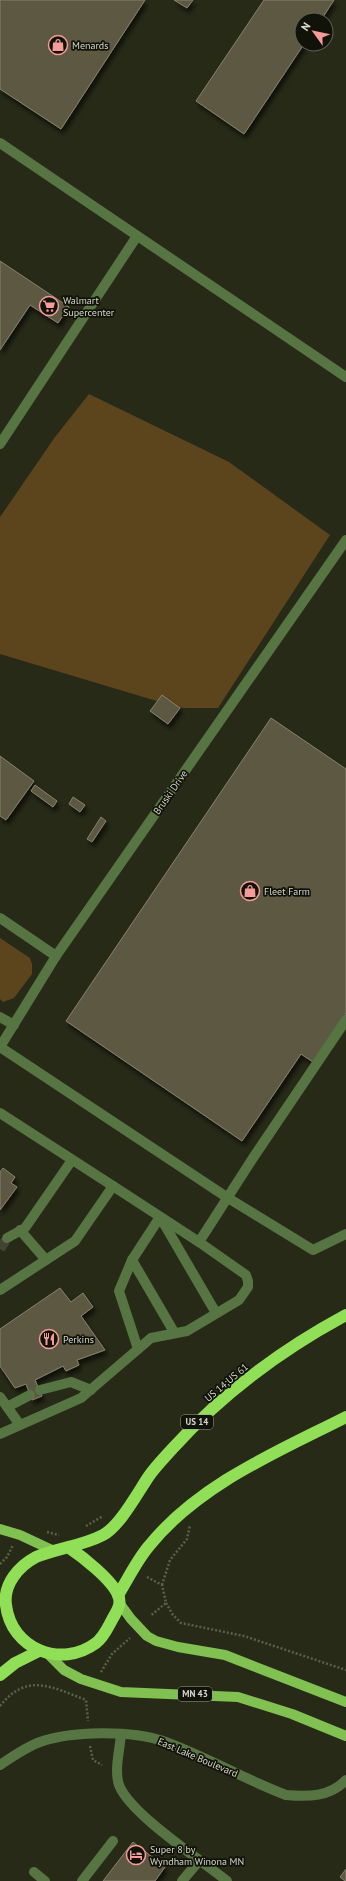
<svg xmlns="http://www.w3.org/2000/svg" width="346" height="1881" viewBox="0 0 346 1881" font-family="'PT Sans',sans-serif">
<defs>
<filter id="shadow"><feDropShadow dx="2.5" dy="4.5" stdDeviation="2" flood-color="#0009"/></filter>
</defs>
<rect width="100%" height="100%" fill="#272a17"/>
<g fill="#5c441c">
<path d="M89,394L229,462L330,535L218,708H180L0,654V517L55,437Z"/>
<path d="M0,938L30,958L32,964V974L14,998L3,1002L0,999Z"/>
</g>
<g fill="#5c5842" stroke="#87826c" filter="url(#shadow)">
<path d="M0,0H145L61,129L0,89Z"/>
<path d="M174,0H193L187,8Z"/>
<path d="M264,0H334L321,20H302V44H304L244,134L196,101Z"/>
<path d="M0,261L69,307L58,323L30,305L0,350Z"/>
<path d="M162,695L180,708L168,724L150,711Z"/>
<path d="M271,718L346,769V1013L313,1062L301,1054L242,1141L66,1021Z"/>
<path d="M0,756L34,781L6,820L0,816Z"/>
<path d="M35,785L57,801L53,807L31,791Z"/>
<path d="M73,797L85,805L80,812L69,804Z"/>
<path d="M101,817L106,821L92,842L87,839Z"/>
<path d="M3,1168L15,1177L11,1183L17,1187L0,1210V1172Z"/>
<path d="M60,1288L71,1302L83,1293L93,1307L81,1316L105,1350L77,1360L79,1365L66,1371L63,1366L35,1380L42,1396L32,1400L26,1384L15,1388L0,1366V1329Z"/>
<path d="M133,1842L165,1867L155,1881H103Z"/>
<path d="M346,1869V1881H345L340,1877Z"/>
</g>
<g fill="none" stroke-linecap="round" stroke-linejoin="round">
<path stroke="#414432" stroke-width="10" stroke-dasharray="10 5" stroke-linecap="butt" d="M0,1249L7,1238"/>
<g stroke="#5d5f4e" stroke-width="2.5" stroke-dasharray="2 2" stroke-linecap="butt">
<path d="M86,1526L103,1516"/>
<path d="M47,1532L59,1535"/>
<path d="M0,1564L7,1557L13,1545"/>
<path d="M147,1577L162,1585L166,1603L150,1616"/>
<path d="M162,1585L170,1560L187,1539L190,1525"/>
<path d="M166,1603L173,1615L181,1623L244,1636L346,1670"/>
<path d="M101,1672L112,1654L130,1638"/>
<path d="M0,1706C27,1672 52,1687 86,1700L88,1721"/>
<path d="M90,1746L93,1760L102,1765"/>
</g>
<g stroke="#567542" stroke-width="10">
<path d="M0,143L346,377"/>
<path d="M0,444L137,236"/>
<path d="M0,918L56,956"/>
<path d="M0,1017L14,1025"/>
<path d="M0,1047L56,956L346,540"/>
<path d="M0,1047L228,1198L313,1250L346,1234"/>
<path d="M0,1113L113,1186L75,1241L0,1290"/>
<path d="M113,1186L199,1242L253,1158L346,1020"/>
<path d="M20,1230L46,1260"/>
<path d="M7,1238L25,1228L72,1160"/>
<path d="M132,1260L119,1291L138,1349"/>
<path d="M174,1332L132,1260L160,1217L216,1313"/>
<path d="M40,1390L71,1382L91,1390"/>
<path d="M0,1397L20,1425"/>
<path d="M7,1407L30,1395"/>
<path d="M0,1434L81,1398L151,1338L187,1331L239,1300L248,1287V1281L246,1275L199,1242"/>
<path d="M121,1734C120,1749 114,1770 119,1785C130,1814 201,1860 227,1881"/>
<path d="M0,1765C12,1757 26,1747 40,1742C71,1731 131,1730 163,1741C205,1756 244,1779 286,1795C308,1797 330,1797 346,1780"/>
<path d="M34,1872L45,1881"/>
<path d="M82,1881L113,1841"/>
<path d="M182,1881L199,1861"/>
</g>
<g stroke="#81c152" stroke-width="10">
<path d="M0,1529L20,1535L52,1550"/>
<path d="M120,1604L131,1619L147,1636L156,1641L178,1647L225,1655L346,1702"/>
<path d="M48,1654L64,1670L81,1679L121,1692L238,1697L292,1714L346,1736"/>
</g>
<g stroke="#91df57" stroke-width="12">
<path d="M68,1547C83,1557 112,1580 118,1595C122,1604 117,1611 113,1618C108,1627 104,1637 96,1643C61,1669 11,1649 6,1605C3,1584 19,1566 36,1557C58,1548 82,1546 103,1535C120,1526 138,1492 149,1476C156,1466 165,1457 173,1448C223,1393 281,1350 346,1315"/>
<path d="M118,1595C128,1579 137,1560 149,1546C199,1484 277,1452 346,1417"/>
<path d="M0,1675L15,1663L39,1651"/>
</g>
</g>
<defs>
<g id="shop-ring" transform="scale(1)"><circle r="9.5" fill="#111209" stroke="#f59b98" stroke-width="1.5"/><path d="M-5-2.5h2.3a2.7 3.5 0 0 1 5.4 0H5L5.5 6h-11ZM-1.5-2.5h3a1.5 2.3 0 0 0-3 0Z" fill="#f59b98"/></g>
<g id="supermarket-ring" transform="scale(1)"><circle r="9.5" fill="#111209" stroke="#f59b98" stroke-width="1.5"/><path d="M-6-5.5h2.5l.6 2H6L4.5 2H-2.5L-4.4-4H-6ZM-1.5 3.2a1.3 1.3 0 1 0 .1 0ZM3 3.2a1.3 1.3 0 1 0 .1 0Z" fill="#f59b98"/></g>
<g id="restaurant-ring" transform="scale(1)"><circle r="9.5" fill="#111209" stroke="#f59b98" stroke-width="1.5"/><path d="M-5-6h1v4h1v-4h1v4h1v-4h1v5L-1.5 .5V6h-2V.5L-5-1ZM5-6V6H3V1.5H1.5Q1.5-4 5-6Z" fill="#f59b98"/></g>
<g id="hotel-ring" transform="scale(1)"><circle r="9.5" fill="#111209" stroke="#f59b98" stroke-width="1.5"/><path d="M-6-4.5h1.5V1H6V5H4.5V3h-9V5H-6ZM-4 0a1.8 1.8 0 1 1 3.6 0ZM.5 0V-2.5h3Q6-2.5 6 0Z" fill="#f59b98"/></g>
</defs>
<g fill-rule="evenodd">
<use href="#shop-ring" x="58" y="45"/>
<use href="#supermarket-ring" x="49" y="306"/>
<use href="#shop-ring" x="250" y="891"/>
<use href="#restaurant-ring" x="49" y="1339"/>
<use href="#hotel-ring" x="136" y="1855"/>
</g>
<g text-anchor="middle" stroke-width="3.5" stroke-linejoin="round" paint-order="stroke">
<g fill="#111209" stroke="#9b9d92" stroke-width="1">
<rect x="181" y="1415" width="32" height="14" rx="3"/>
<rect x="178" y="1687" width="34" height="14" rx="3"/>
</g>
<g font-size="9" font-weight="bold" fill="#d6d8cc">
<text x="197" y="1425">US 14</text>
<text x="195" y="1697">MN 43</text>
</g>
<g font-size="10" fill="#d6d8cc" stroke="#111209" text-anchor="start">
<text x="72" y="49">Menards</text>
<text x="63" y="304">Walmart<tspan x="63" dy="12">Supercenter</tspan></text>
<text x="264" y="895">Fleet Farm</text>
<text x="63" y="1343">Perkins</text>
<text x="150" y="1853">Super 8 by<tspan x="150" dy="12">Wyndham Winona MN</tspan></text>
</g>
<g font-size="10" fill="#d6d8cc" stroke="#111209">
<text transform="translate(170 792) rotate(-55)" y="4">Bruski Drive</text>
<text transform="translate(226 1382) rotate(-40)" y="4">US 14;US 61</text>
<text transform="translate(198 1757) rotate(23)" y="4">East Lake Boulevard</text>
</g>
</g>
<g transform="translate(314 32) rotate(303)"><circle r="19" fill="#111209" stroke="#606157"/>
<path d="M0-3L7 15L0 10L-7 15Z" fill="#f59b98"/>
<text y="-6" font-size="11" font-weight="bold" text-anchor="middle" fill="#d6d8cc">N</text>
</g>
</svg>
